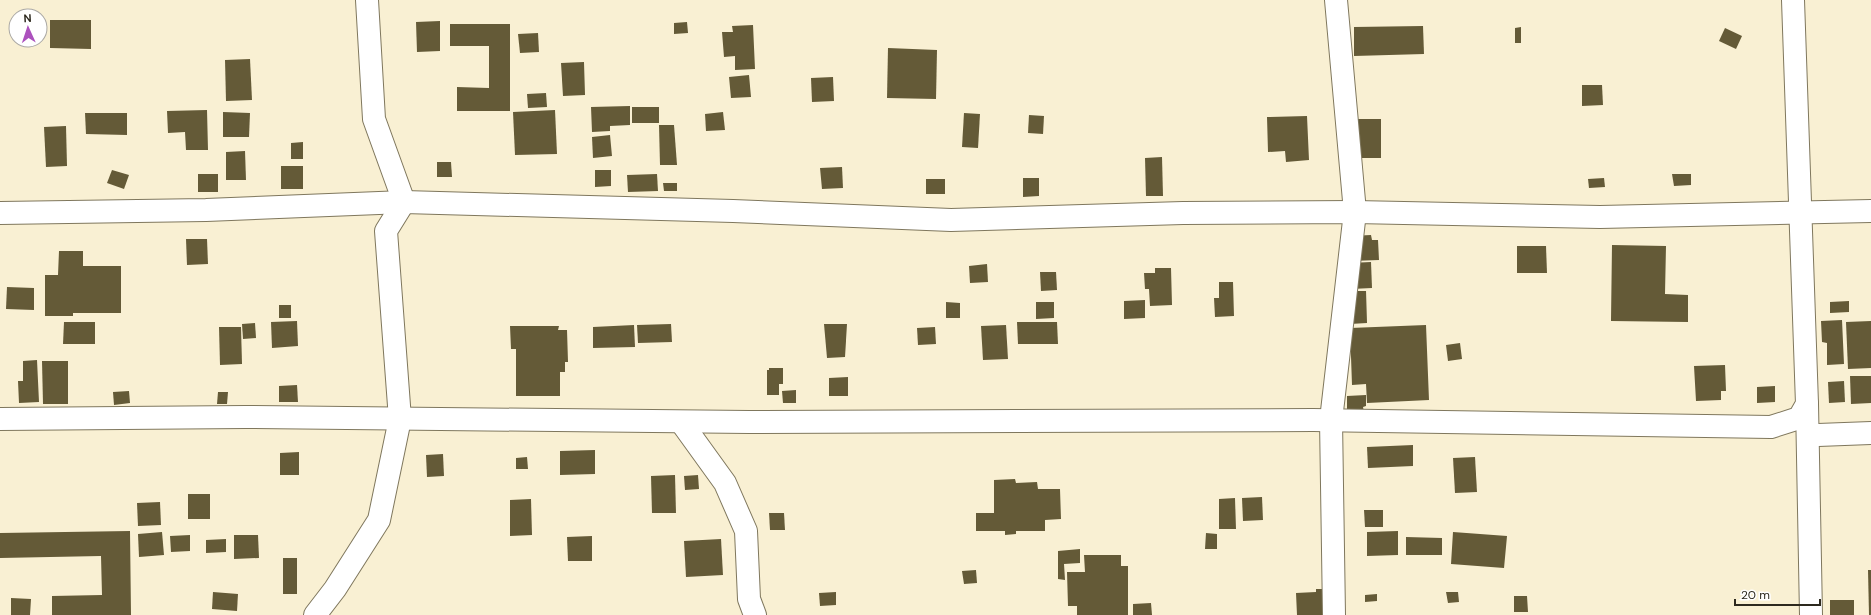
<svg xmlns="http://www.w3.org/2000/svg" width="1871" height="615" viewBox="0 0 1871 615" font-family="'DM Sans',sans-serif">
<rect width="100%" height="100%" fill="#f9f0d3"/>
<g fill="#645a37">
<path d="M50,20H91V49L50,48Z"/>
<path d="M440,21V51L417,52L416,22Z"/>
<path d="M687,22L688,33L674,34V23Z"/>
<path d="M450,24H510V111H457V87L489,88V46H450Z"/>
<path d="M753,25L755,69L735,70V56L724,57L722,32H733L732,26Z"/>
<path d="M1423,26L1424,54L1354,56V27Z"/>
<path d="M1521,27V43H1515V28Z"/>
<path d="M1725,28L1742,36L1736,49L1719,41Z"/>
<path d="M538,33L539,52L520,53L518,34Z"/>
<path d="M888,48L937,50L936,99L887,98Z"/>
<path d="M250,59L252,100L226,101L225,60Z"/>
<path d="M584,62L585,95L563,96L561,63Z"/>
<path d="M749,75L751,97L731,98L729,77Z"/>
<path d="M833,77L834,101L812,102L811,78Z"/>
<path d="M1582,85H1602L1603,105L1582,106Z"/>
<path d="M546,93L547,107L528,108L527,94Z"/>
<path d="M630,106V125L610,126V131L592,132L591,107Z"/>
<rect x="632" y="107" width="27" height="16"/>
<path d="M207,110L208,150H186L185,132L168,133L167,111Z"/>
<path d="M555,110L557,154L515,155L513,112Z"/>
<path d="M223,112L250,113L249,137H223Z"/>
<path d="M723,112L725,130L706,131L705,114Z"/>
<path d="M85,113H127V135L86,134Z"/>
<path d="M964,113L980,114L978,148L962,147Z"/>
<path d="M1029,115L1044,116L1043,134L1028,133Z"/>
<path d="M1307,116L1309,160L1286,162L1285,151L1268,152L1267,117Z"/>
<path d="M1358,119H1381V158H1357Z"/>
<path d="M659,125H674L677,165H660Z"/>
<path d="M66,126L67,166L46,167L44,127Z"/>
<path d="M610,135L612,156L593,158L592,137Z"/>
<path d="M303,142V159H291V143Z"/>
<path d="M245,151L246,180H226V152Z"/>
<path d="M1162,157L1163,196H1146L1145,158Z"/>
<path d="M437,162H451L452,177H437Z"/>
<rect x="281" y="166" width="22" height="23"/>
<path d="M842,167L843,188L822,189L820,168Z"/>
<path d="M112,170L129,175L124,189L107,183Z"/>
<path d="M595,170H611V186L595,187Z"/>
<rect x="198" y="174" width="20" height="18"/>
<path d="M657,174L658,191L628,192L627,175Z"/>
<path d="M1672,174H1691V185L1674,186Z"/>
<path d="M1023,178H1039V196L1023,197Z"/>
<path d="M1604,178L1605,187L1589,188L1588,179Z"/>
<rect x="926" y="179" width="19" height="15"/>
<path d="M663,183H677V191H664Z"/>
<path d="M1371,235L1372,240H1378L1379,260L1351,261L1350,236Z"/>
<path d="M186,239H207L208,264L187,265Z"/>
<path d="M1612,245L1666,246L1665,294L1688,295V322L1611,321Z"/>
<path d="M1517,246H1546L1547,273H1517Z"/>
<path d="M59,251H83V266H121V313H73V316H45V275H58Z"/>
<path d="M1371,262L1372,288L1351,289L1350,263Z"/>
<path d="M987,264L988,282L970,283L969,266Z"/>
<path d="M1155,268H1171L1172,305L1150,306L1149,289H1145L1144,273H1155Z"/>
<path d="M1040,272H1056L1057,290L1041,291Z"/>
<path d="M1219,282H1233L1234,316L1215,317L1214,298H1219Z"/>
<path d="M7,287L34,288V310L6,309Z"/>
<path d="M1349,291H1366L1367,323L1350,324Z"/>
<path d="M1145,300V318L1124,319V301Z"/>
<path d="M1849,301V312L1830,313V302Z"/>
<path d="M946,302L960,303V318H946Z"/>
<path d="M1036,302H1054V318L1036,319Z"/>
<rect x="279" y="305" width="12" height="13"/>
<path d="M1842,320L1844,364L1827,365V343L1822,342L1821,321Z"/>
<path d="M297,321L298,346L272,348L271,322Z"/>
<path d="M1871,321V368L1848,369L1846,322Z"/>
<path d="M64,322H95V344H63Z"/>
<path d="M1017,322H1057L1058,344H1018Z"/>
<path d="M255,323L256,338L243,339L242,324Z"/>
<path d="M671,324L672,342L638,343L637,325Z"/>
<path d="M824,324H847L845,357L827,358Z"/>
<path d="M634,325L635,347L593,348V327Z"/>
<path d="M1006,325L1008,359L983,360L981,326Z"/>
<path d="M1426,325L1429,400L1367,403L1366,384L1352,385L1350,328Z"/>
<path d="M510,326H559L558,330H567L568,362H565V372H560V396H516V349H511Z"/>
<path d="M219,327H241L242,364L220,365Z"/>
<path d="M935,327L936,344L918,345L917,328Z"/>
<path d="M1460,343L1462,359L1448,361L1446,345Z"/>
<path d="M37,360L39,402L19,403L18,381H23V361Z"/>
<path d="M42,361H68V404H43Z"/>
<path d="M1725,365L1726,391H1721V400L1696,401L1694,366Z"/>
<path d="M769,368H783V384H779V395H767V370H769Z"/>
<path d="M1850,376H1871V403L1851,404Z"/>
<path d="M848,377V396H829V378Z"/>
<path d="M1844,381L1845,402L1829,403L1828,382Z"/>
<path d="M297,385L298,402H279V386Z"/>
<path d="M1775,386V402L1757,403V387Z"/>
<path d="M796,390V403H783L782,391Z"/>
<path d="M129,391L130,403L114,405L113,392Z"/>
<path d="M218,392H228L227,404H217Z"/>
<path d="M1366,395V406L1363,407L1364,412L1347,413V396Z"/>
<path d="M1413,445V466L1368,468L1367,447Z"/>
<path d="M595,450V474L560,475V451Z"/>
<path d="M299,452V475H280V453Z"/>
<path d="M443,454L444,476L427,477L426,455Z"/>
<path d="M527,457L528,469H516V458Z"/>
<path d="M1475,457L1477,492L1455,493L1453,458Z"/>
<path d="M675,475L676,513H652L651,476Z"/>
<path d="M698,475L699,489L685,490L684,476Z"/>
<path d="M1015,479L1016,483L1037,482L1038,489H1060L1061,519L1045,520V531H1016V534L1005,535V531H976V513H994V480Z"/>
<rect x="188" y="494" width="22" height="25"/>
<path d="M1262,497L1263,520L1243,521L1242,498Z"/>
<path d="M1235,498L1236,529H1219V499Z"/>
<path d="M531,499L532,535L510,536V500Z"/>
<path d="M160,502L161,525L138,526L137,503Z"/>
<path d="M1364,510H1383V527H1365Z"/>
<path d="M769,513H784L785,530H770Z"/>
<path d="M130,531L131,615H52V596L102,595L101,556L0,558V533Z"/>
<path d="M1398,531V555L1367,556V532Z"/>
<path d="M162,532L164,555L139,557L138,534Z"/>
<path d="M1453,532L1507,536L1504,568L1451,564Z"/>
<path d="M1206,533L1217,534V549H1205Z"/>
<path d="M190,535V551L171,552L170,536Z"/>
<path d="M234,535H258L259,558L234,559Z"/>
<path d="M592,536V561H568L567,537Z"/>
<path d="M1406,537L1442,538V555H1406Z"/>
<path d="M226,539V552L206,553V540Z"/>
<path d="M721,539L723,575L686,577L684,541Z"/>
<path d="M1080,549V563L1064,564L1065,580L1058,579V551Z"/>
<path d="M1084,555H1121V566H1128V615H1077V606H1068L1067,572H1085Z"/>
<rect x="283" y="558" width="14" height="36"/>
<path d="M976,570L977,583L964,584L962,571Z"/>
<path d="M1868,570H1871V615H1869Z"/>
<path d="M1316,589H1323L1324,615H1297L1296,593L1316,592Z"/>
<path d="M213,592L238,594L237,611L212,609Z"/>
<path d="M836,592V605L820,606L819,593Z"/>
<path d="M1446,592H1458L1459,602L1448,603Z"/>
<path d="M1377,594V601L1365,602V595Z"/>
<path d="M1514,596H1527L1528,612H1514Z"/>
<path d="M11,598L31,599L30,615H11Z"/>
<rect x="1830" y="600" width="24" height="15"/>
<path d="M1151,603L1152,615H1133V604Z"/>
</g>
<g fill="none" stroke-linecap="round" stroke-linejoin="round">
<g stroke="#7f775d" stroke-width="24">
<g id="minor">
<path d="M0,213L206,210L404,202L733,211L951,220L1183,213L1355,212L1600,217L1871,211"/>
<path d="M1807,404L1811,615"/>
<path d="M0,419L245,417L749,422L1313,420L1771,427L1799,418L1807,404L1793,0"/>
<path d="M681,422L725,483L746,531L749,599L755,615"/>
<path d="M1818,435L1871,433"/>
<path d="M315,615L335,589L379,520L400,419L386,231L404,202L374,119L367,0"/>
<path d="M1334,615L1331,420L1355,212L1336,0"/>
</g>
</g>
<use href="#minor" stroke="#fff" stroke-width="22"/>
</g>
<g transform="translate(28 28) rotate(357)"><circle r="19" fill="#ffffff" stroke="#aba9a5"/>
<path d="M0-3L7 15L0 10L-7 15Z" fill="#ac51bd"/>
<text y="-6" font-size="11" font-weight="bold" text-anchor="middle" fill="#2d291e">N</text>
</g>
<path d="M1735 599v6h85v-6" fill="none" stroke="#2d291e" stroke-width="2"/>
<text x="1741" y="599" font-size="12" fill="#2d291e" stroke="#ffffff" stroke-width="3" paint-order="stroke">20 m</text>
</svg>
